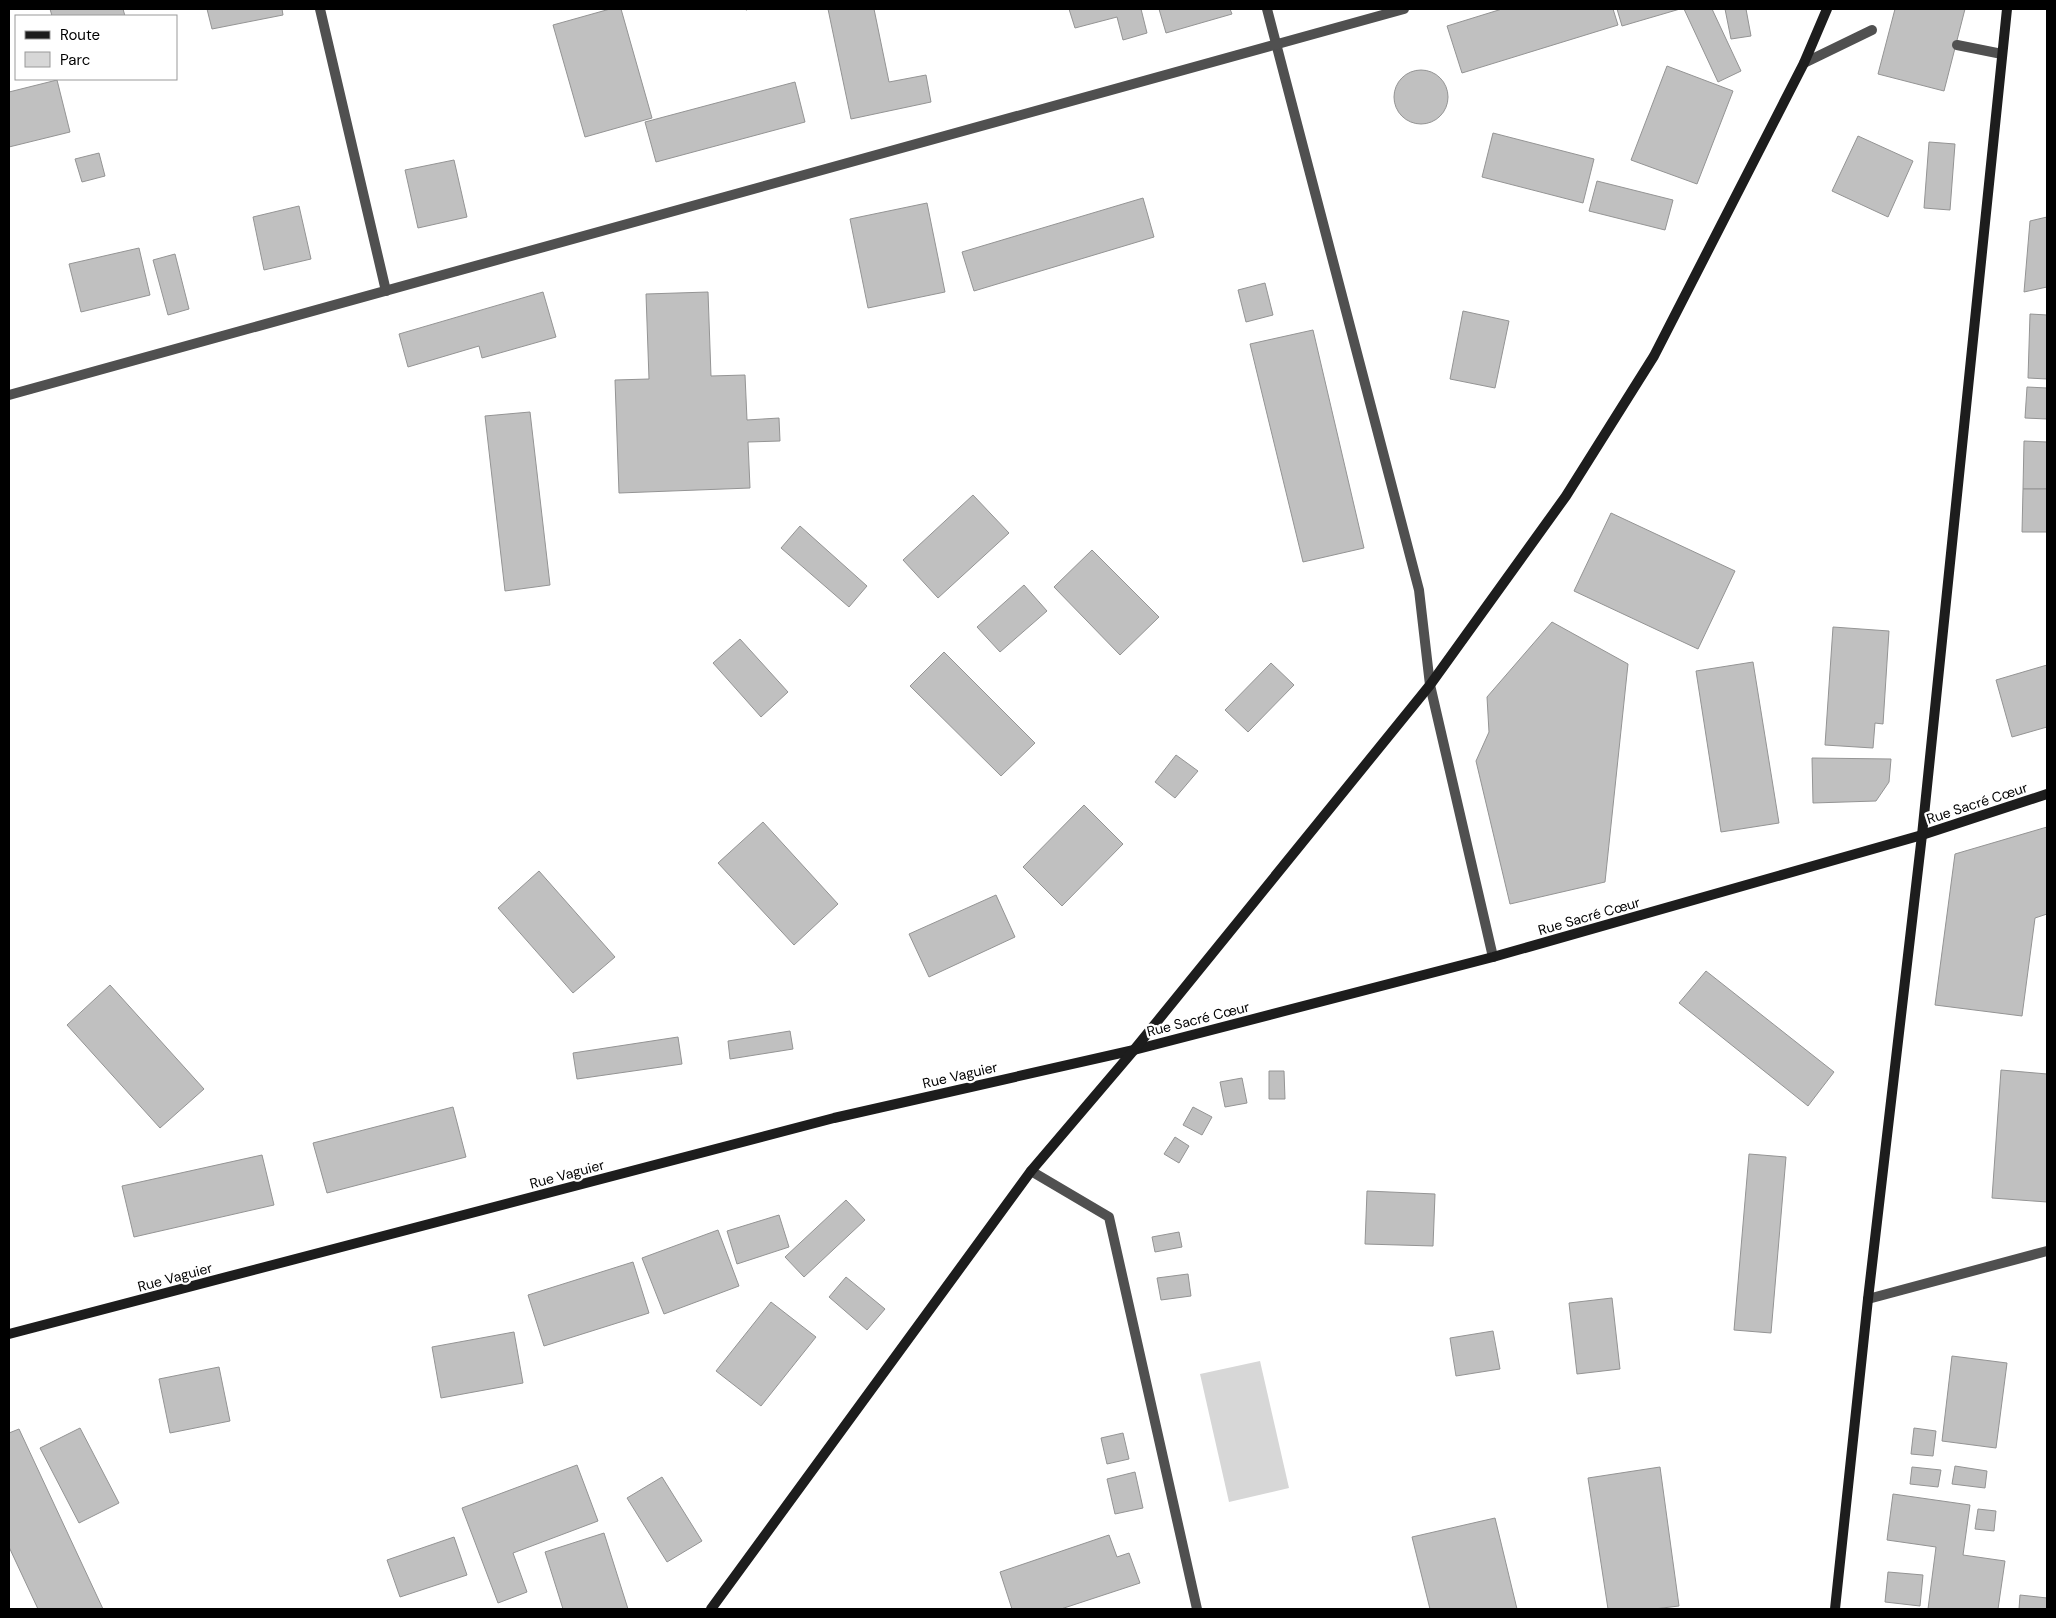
<svg xmlns="http://www.w3.org/2000/svg" width="2056" height="1618" viewBox="0 0 2056 1618" font-family="'DM Sans',sans-serif">
<rect width="100%" height="100%" fill="#fff"/>
<path fill="#d7d7d7" d="M1260,1361L1289,1488L1229,1502L1200,1374Z"/>
<g fill="#c0c0c0" stroke="#949494">
<path d="M50,9H123L125,16H52Z"/>
<path d="M207,9H282L283,15L212,29Z"/>
<path d="M610,9H621L652,118L585,137L553,25Z"/>
<path d="M828,9H874L889,82L926,75L931,102L851,119Z"/>
<path d="M1069,9H1141L1147,33L1123,40L1117,17L1075,28Z"/>
<path d="M1159,9H1230L1232,14L1166,33Z"/>
<path d="M1502,9H1613L1618,25L1462,73L1447,26Z"/>
<path d="M1617,9H1680L1622,26Z"/>
<path d="M1684,9H1712L1741,71L1718,82Z"/>
<path d="M1725,9H1746L1751,36L1731,39Z"/>
<path d="M1895,9H1965L1944,91L1878,74Z"/>
<path d="M1667,66L1733,91L1697,184L1631,160Z"/>
<circle cx="1421" cy="97" r="27"/>
<path d="M57,80L70,132L9,147V92Z"/>
<path d="M795,82L805,122L656,162L645,122Z"/>
<path d="M1493,133L1594,159L1583,203L1482,177Z"/>
<path d="M1858,136L1913,161L1888,217L1832,191Z"/>
<path d="M1929,142L1955,144L1950,210L1924,208Z"/>
<path d="M99,153L105,176L82,182L75,159Z"/>
<path d="M454,160L467,217L418,228L405,170Z"/>
<path d="M1597,181L1673,200L1665,230L1589,211Z"/>
<path d="M1143,198L1154,237L974,291L962,252Z"/>
<path d="M927,203L945,292L868,308L850,219Z"/>
<path d="M299,206L311,259L264,270L253,217Z"/>
<path d="M2047,217V287L2024,292L2030,221Z"/>
<path d="M139,248L150,295L81,312L69,264Z"/>
<path d="M175,254L189,309L168,315L153,260Z"/>
<path d="M1265,283L1273,315L1246,322L1238,290Z"/>
<path d="M543,292L556,337L482,358L479,346L408,367L399,334Z"/>
<path d="M708,292L711,376L745,375L747,420L779,418L780,441L748,442L750,488L619,493L615,380L649,379L646,294Z"/>
<path d="M1463,311L1509,321L1495,388L1450,379Z"/>
<path d="M2030,314L2047,315V379L2028,378Z"/>
<path d="M1313,330L1364,548L1303,562L1250,344Z"/>
<path d="M2027,387L2047,388V419L2025,418Z"/>
<path d="M530,412L550,585L505,591L485,416Z"/>
<path d="M2024,441L2047,442V489H2023Z"/>
<path d="M2023,489H2047V532H2022Z"/>
<path d="M973,495L1009,533L938,598L903,560Z"/>
<path d="M1611,513L1735,571L1698,649L1574,591Z"/>
<path d="M800,526L867,586L849,607L781,548Z"/>
<path d="M1092,550L1159,617L1120,655L1054,587Z"/>
<path d="M1024,585L1047,611L1000,652L977,627Z"/>
<path d="M1552,622L1628,664L1605,882L1510,904L1476,761L1489,732L1487,697Z"/>
<path d="M1833,627L1889,631L1883,724L1875,723L1873,748L1825,745Z"/>
<path d="M740,639L788,692L761,717L713,663Z"/>
<path d="M944,652L1035,743L1001,776L910,686Z"/>
<path d="M1753,662L1779,823L1721,832L1696,671Z"/>
<path d="M1271,663L1294,685L1248,732L1225,710Z"/>
<path d="M2047,665V727L2012,737L1996,680Z"/>
<path d="M1176,755L1198,771L1175,798L1155,782Z"/>
<path d="M1812,758L1891,759L1889,782L1876,801L1813,803Z"/>
<path d="M1084,805L1123,844L1062,906L1023,867Z"/>
<path d="M763,822L838,904L794,945L718,863Z"/>
<path d="M2047,827V914L2035,918L2022,1016L1935,1005L1955,854Z"/>
<path d="M539,871L615,957L573,993L498,908Z"/>
<path d="M996,895L1015,937L929,977L909,934Z"/>
<path d="M1706,971L1834,1072L1808,1106L1679,1003Z"/>
<path d="M110,985L204,1089L160,1128L67,1025Z"/>
<path d="M790,1031L793,1049L730,1059L728,1041Z"/>
<path d="M678,1037L682,1064L577,1079L573,1053Z"/>
<path d="M2001,1070L2047,1074V1202L1992,1198Z"/>
<path d="M1269,1071H1284L1285,1099H1269Z"/>
<path d="M1242,1078L1247,1103L1225,1107L1220,1082Z"/>
<path d="M453,1107L466,1157L327,1193L313,1143Z"/>
<path d="M1193,1107L1212,1117L1202,1135L1183,1125Z"/>
<path d="M1175,1137L1189,1146L1179,1163L1164,1154Z"/>
<path d="M1749,1154L1786,1157L1771,1333L1734,1330Z"/>
<path d="M262,1155L274,1205L134,1237L122,1186Z"/>
<path d="M1367,1191L1435,1194L1433,1246L1365,1244Z"/>
<path d="M846,1200L865,1220L804,1277L785,1257Z"/>
<path d="M779,1215L789,1247L737,1264L727,1231Z"/>
<path d="M718,1230L739,1286L664,1314L642,1258Z"/>
<path d="M1179,1232L1182,1247L1155,1252L1152,1237Z"/>
<path d="M633,1262L649,1313L544,1346L528,1295Z"/>
<path d="M1188,1274L1191,1296L1161,1300L1157,1278Z"/>
<path d="M846,1277L885,1309L867,1330L829,1297Z"/>
<path d="M1612,1298L1620,1369L1577,1374L1569,1303Z"/>
<path d="M771,1302L816,1337L761,1406L716,1371Z"/>
<path d="M1493,1331L1500,1369L1456,1376L1450,1338Z"/>
<path d="M514,1332L523,1383L441,1398L432,1347Z"/>
<path d="M1952,1356L2007,1363L1996,1448L1942,1441Z"/>
<path d="M219,1367L230,1421L170,1433L159,1379Z"/>
<path d="M80,1428L119,1503L79,1523L40,1448Z"/>
<path d="M1914,1428L1936,1431L1933,1456L1911,1454Z"/>
<path d="M19,1429L103,1609H38L9,1547V1433Z"/>
<path d="M1123,1433L1129,1459L1107,1464L1101,1438Z"/>
<path d="M577,1465L598,1521L513,1553L527,1592L498,1603L462,1508Z"/>
<path d="M1955,1466L1987,1471L1985,1488L1952,1484Z"/>
<path d="M1660,1467L1679,1606L1654,1609H1608L1588,1478Z"/>
<path d="M1912,1467L1941,1470L1938,1487L1910,1484Z"/>
<path d="M1135,1472L1143,1508L1115,1514L1107,1479Z"/>
<path d="M662,1477L702,1541L667,1562L627,1498Z"/>
<path d="M1893,1494L1970,1505L1963,1555L2005,1561L1998,1609H1928L1936,1547L1887,1540Z"/>
<path d="M1978,1509L1996,1511L1994,1531L1975,1529Z"/>
<path d="M1495,1518L1517,1609H1430L1412,1537Z"/>
<path d="M604,1533L628,1609H563L545,1552Z"/>
<path d="M1109,1535L1117,1557L1129,1553L1140,1583L1061,1609H1012L1000,1572Z"/>
<path d="M454,1537L467,1575L400,1597L387,1560Z"/>
<path d="M1888,1572L1923,1575L1920,1606L1885,1602Z"/>
<path d="M2020,1595L2047,1598V1609H2019Z"/>
</g>
<g fill="none" stroke-linecap="round" stroke-linejoin="round">
<path stroke="#727272" stroke-width="3" stroke-dasharray="1 2.5" stroke-linecap="butt" d="M747,9L748,11"/>
<g stroke="#505050" stroke-width="10">
<path d="M1957,45L2002,54"/>
<path d="M1804,63L1872,30"/>
</g>
<g stroke="#505050" stroke-width="10">
<path d="M320,9L386,291"/>
<path d="M1267,9L1419,590L1430,685L1493,957"/>
<path d="M9,395L1404,9"/>
<path d="M1031,1171L1109,1217L1197,1609"/>
<path d="M1868,1299L2047,1251"/>
</g>
<g stroke="#1d1d1d" stroke-width="10">
<path d="M9,1334L834,1118L1134,1050L1493,957L1922,835L2047,794"/>
<path d="M711,1609L1031,1171L1134,1050L1430,685L1566,496L1654,356L1804,63L1827,9"/>
<path d="M1835,1609L1868,1299L1922,835L2007,9"/>
</g>
</g>
<g text-anchor="middle" stroke-width="4.5" stroke-linejoin="round" paint-order="stroke">
<g font-size="14" fill="#000" stroke="#fff">
<text transform="translate(1977 803) rotate(-18)" y="5">Rue Sacré Cœur</text>
<text transform="translate(1589 916) rotate(-16)" y="5">Rue Sacré Cœur</text>
<text transform="translate(1198 1019) rotate(-14)" y="5">Rue Sacré Cœur</text>
<text transform="translate(960 1075) rotate(-13)" y="5">Rue Vaguier</text>
<text transform="translate(567 1174) rotate(-15)" y="5">Rue Vaguier</text>
<text transform="translate(175 1277) rotate(-15)" y="5">Rue Vaguier</text>
</g>
</g>
<rect width="2056" height="1618" fill="none" stroke="#000000" stroke-width="20"/>
<rect x="15" y="15" width="162" height="65" fill="#ffffff" stroke="#999999"/>
<rect x="25" y="31" width="25" height="8" fill="#1d1d1d" stroke="#999999"/>
<text x="60" y="40" font-size="15" fill="#000000">Route</text>
<rect x="25" y="52" width="25" height="15" fill="#d7d7d7" stroke="#999999"/>
<text x="60" y="65" font-size="15" fill="#000000">Parc</text>
</svg>
